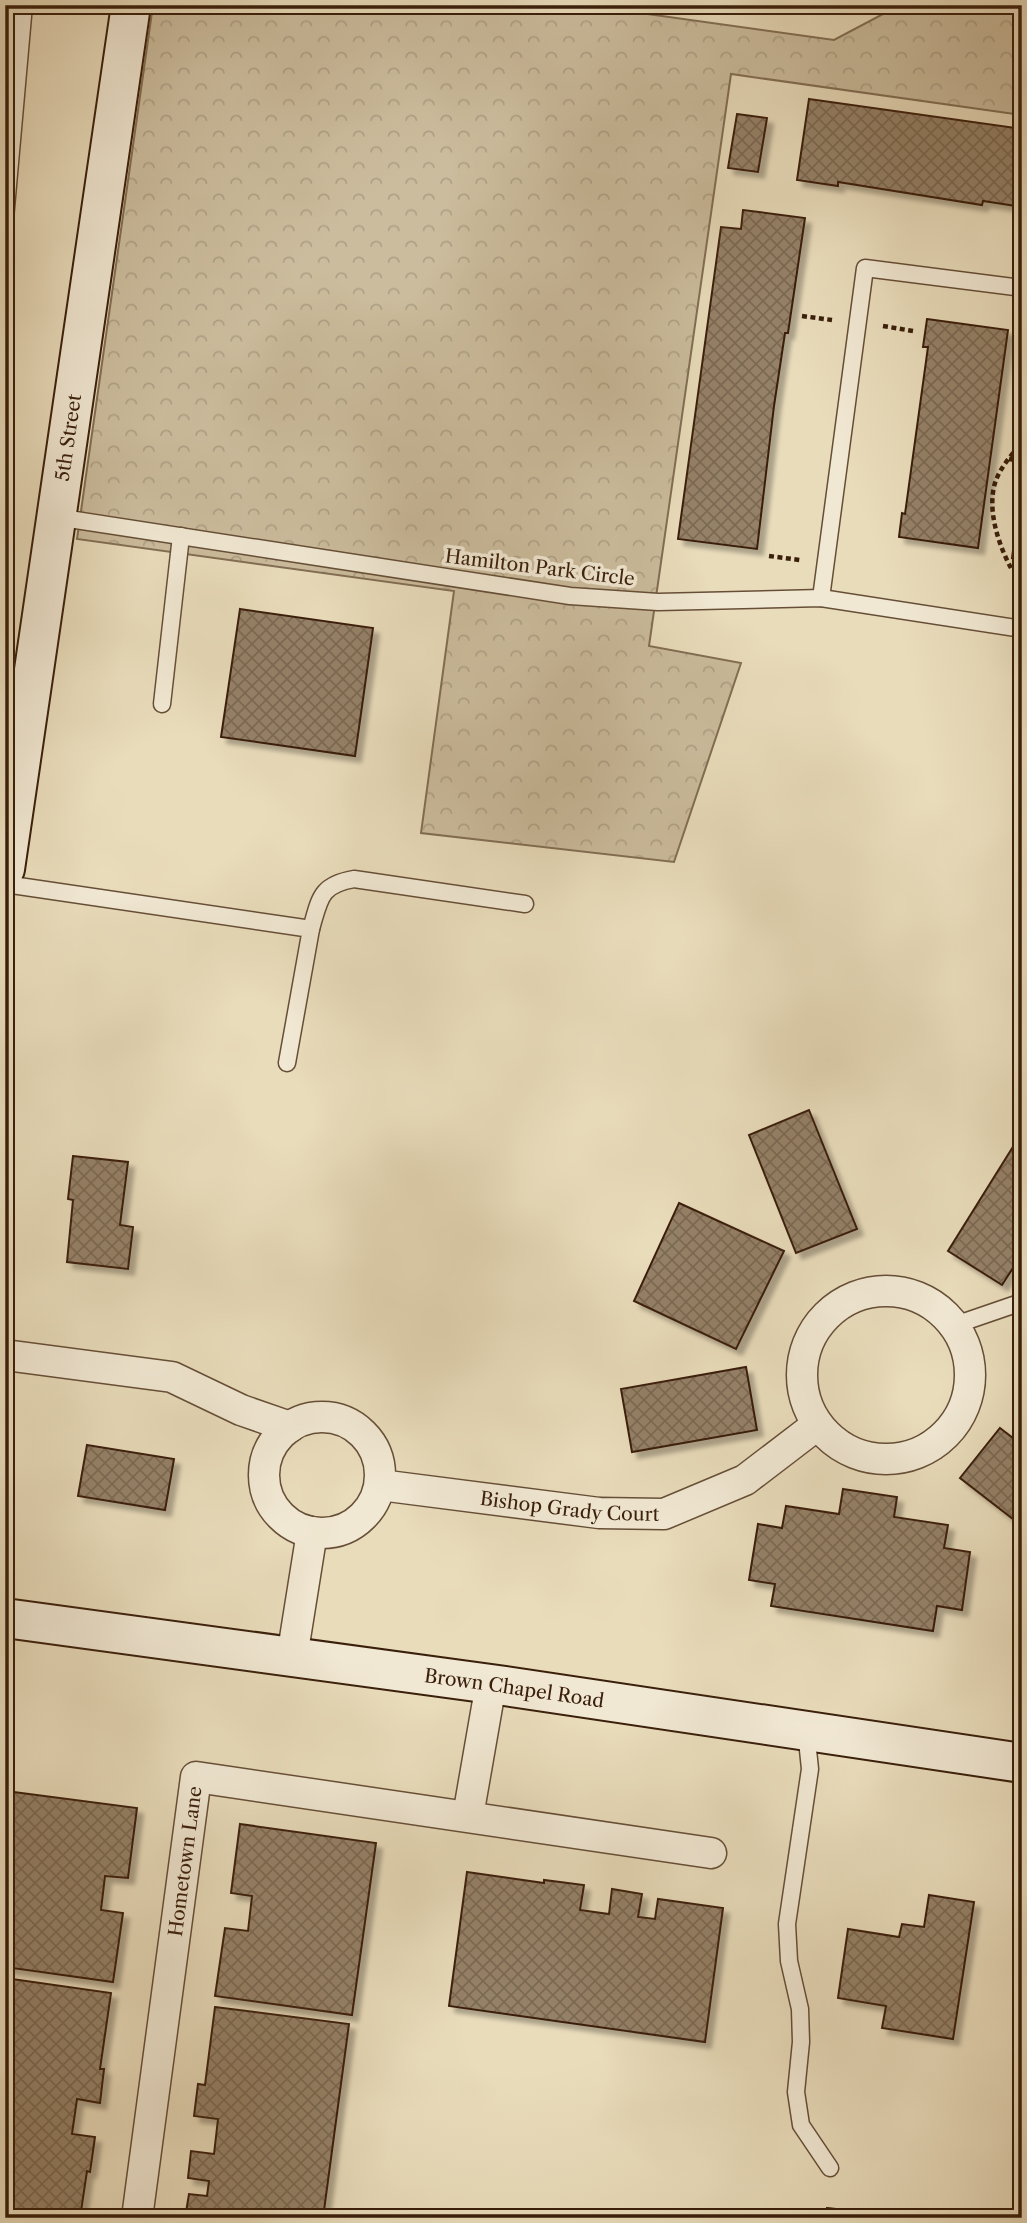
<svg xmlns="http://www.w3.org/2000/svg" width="1027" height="2223" viewBox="0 0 1027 2223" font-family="'Libre Caslon Text',serif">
<defs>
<pattern id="forest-crowns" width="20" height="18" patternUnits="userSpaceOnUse" patternTransform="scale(1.75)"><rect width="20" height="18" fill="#cbbc9d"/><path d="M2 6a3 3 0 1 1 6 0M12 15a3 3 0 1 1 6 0" fill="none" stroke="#afa186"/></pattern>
<pattern id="building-cross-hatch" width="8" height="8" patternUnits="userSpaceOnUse" patternTransform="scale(1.75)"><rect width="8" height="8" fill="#958167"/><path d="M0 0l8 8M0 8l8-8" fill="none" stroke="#7b6953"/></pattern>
<filter id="shadow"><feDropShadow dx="6" dy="6" stdDeviation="2" flood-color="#0004"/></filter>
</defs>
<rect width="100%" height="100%" fill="#e9dcbb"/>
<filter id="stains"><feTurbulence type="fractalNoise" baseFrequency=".00286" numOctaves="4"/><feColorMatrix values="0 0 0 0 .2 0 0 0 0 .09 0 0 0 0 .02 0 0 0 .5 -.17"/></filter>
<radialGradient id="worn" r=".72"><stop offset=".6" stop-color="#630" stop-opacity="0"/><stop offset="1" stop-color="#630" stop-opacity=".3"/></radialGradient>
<path fill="url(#forest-crowns)" stroke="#826e54" stroke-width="2" d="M153,5H583L834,40L900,5H1022V115L731,74L649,646L741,663L674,862L421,833L454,591L77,539Z"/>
<g fill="url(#building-cross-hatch)" stroke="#3a1f0b" stroke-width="2" filter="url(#shadow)">
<path d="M5,27L11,28L5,75Z"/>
<path d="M809,99L1022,129V207L983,201L982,205L838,182V186L797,180Z"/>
<path d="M737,114L767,118L758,172L728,168Z"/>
<path d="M743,210L805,218L788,333H785L774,406L757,549L678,539L721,227L741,229Z"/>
<path d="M927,319L1008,330L978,548L899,537L902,513L905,514L928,347H923Z"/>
<path d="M1022,480V559L1012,558Z"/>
<path d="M240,609L373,628L355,756L221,737Z"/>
<path d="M809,1110L857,1229L796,1253L749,1135Z"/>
<path d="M1016,1142L1022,1146V1254L1002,1285L948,1251Z"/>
<path d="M73,1156L128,1162L120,1225L133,1227L128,1269L67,1262L73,1200L68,1199Z"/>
<path d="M679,1203L784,1251L736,1349L634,1301Z"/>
<path d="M746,1367L757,1430L632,1452L621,1389Z"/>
<path d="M1000,1428L1022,1445V1526L960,1478Z"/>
<path d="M87,1445L174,1459L165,1510L78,1496Z"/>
<path d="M843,1489L897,1497L894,1517L948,1525L944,1548L970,1552L962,1610L937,1606L933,1631L771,1606L775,1584L749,1580L758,1524L782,1528L786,1506L839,1514Z"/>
<path d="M6,1791L137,1808L128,1878L105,1876L101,1910L123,1913L113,1982L5,1967Z"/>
<path d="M240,1824L376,1843L352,2015L215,1996L225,1928L248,1931L252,1896L231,1893Z"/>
<path d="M467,1872L544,1883V1880L584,1885L580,1910L609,1914L612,1889L642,1894L638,1917L655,1919L658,1899L723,1908L705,2042L449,2006Z"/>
<path d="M929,1895L974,1902L953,2039L882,2028L886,2006L838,1998L848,1929L899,1937L902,1924L924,1927Z"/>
<path d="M5,1978L111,1993L100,2069H104L100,2103L77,2099L72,2134L95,2137L90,2172L87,2171L80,2218H5Z"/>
<path d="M215,2007L349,2024L323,2218H185L189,2194L207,2196L209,2181L188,2178L191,2151L214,2154L218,2119L194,2116L198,2084L205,2085Z"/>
<path d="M827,2208L908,2217V2218H826Z"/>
</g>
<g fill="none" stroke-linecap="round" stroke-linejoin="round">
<g stroke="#664e37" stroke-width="19">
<g id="lane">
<path d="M5,219L24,5"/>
<path d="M56,517L570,596L658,602L821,598L1022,629"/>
<path d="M821,598L865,268L1022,288"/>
<path d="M162,704L181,536"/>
<path d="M5,884L311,929L287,1063"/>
<path d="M311,929C320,898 320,885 354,879L525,904"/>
<path d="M955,1325L1022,1302"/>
<path d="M806,1731L810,1769L787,1924L789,1961L800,2009L801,2042L796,2092L801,2125L830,2168"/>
</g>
</g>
<g stroke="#664e37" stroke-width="33">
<g id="street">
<circle cx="886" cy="1375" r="84"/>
<path d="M5,1355L172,1377L241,1410L290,1427"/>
<circle cx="322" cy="1475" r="58"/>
<path id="s1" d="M380,1485L599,1513L664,1514L745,1480L817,1425"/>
<path d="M292,1657L312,1532"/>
<path d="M468,1816L491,1684"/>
<path id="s2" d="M137,2218L196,1777L711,1853"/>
</g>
</g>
<g stroke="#3a1f0b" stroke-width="42">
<g id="secondary">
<path id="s3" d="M5,869L131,5"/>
<path id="s4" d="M5,1618L491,1684L1022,1763"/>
</g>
</g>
<g stroke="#3a1f0b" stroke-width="4.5" stroke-dasharray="5 3.5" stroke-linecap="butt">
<path d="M802,316L832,320"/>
<path d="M883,326L913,331"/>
<path d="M1009,459L1022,461"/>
<path d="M769,556L800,560"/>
<path d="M1011,568C998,544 987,509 995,483C1000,467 1013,454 1022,441"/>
</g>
<use href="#lane" stroke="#f1e8d3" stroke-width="16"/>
<use href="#street" stroke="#f1e8d3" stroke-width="30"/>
<use href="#secondary" stroke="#f1e8d3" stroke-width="38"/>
</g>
<g text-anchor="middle" stroke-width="7" stroke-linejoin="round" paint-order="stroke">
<g font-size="19" fill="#3a1f0b" stroke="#f1e8d3">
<text dy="7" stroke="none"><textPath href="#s3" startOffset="436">5th Street</textPath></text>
<text transform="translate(540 567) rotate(7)" y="7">Hamilton Park Circle</text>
<text dy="7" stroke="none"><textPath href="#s1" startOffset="191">Bishop Grady Court</textPath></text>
<text dy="7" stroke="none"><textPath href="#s4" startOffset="514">Brown Chapel Road</textPath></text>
<text dy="7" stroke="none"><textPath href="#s2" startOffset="360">Hometown Lane</textPath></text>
</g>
</g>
<rect width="1027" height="2223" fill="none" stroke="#e9dcbb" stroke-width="28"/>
<rect x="7" y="7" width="1013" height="2209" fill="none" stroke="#3a1f0b" stroke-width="3.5"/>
<rect x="14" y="14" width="999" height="2195" fill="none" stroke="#3a1f0b" stroke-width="2"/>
<rect width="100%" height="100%" filter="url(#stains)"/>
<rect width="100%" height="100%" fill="url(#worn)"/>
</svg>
